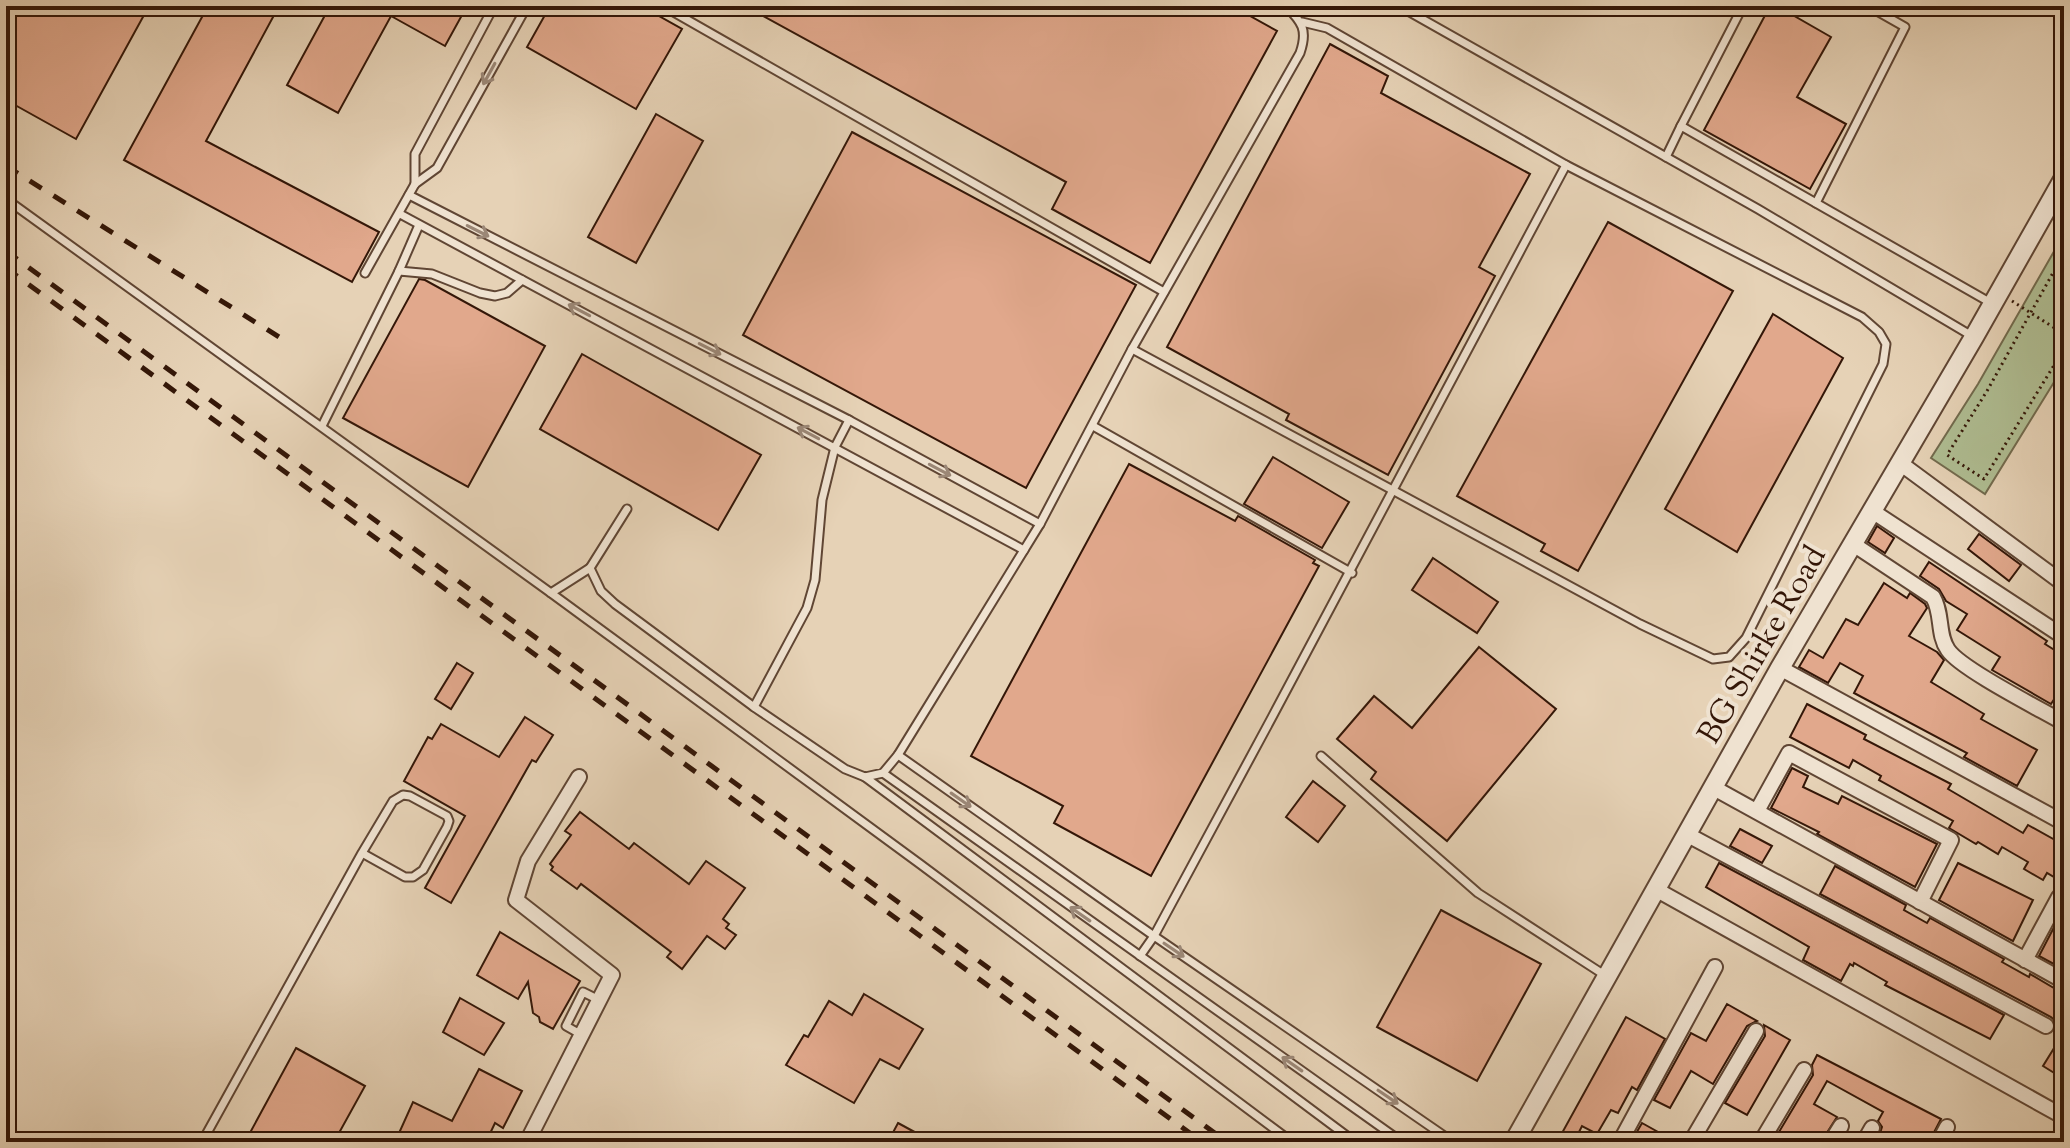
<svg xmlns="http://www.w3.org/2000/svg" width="2070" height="1148" viewBox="0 0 2070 1148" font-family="'Sorts Mill Goudy',serif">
<rect width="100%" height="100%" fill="#e6d2b6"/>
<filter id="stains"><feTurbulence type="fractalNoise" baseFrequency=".0025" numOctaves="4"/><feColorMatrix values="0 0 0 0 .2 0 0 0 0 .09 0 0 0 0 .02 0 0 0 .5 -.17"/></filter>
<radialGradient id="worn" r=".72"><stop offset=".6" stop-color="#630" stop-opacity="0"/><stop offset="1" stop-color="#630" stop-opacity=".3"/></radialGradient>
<path fill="#afbd92" stroke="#726a4d" stroke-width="2" d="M2064,234V366L1985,494L1931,458L1978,384Z"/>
<g fill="#e1a88c" stroke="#341708" stroke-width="2">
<path d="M19,6H149L76,139L6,100V30Z"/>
<path d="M208,6H279L206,141L379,232L352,282L124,160Z"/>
<path d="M330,6H467L445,46L391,16L338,113L287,85Z"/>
<path d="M550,6H641L682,29L636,109L527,47Z"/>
<path d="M745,6H1232L1277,31L1150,263L1052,209L1066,182Z"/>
<path d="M1770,6H1777L1831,37L1797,97L1846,124L1810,189L1704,130Z"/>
<path d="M1330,44L1388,76L1381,93L1530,174L1479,267L1495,276L1388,475L1286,420L1289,414L1167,347Z"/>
<path d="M656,114L703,141L636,263L588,237Z"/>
<path d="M852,132L1136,285L1026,488L743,335Z"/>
<path d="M1608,222L1733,291L1578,571L1541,551L1545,544L1457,496Z"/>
<path d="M419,279L425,280L545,346L468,487L343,418Z"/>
<path d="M1773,314L1843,358L1737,552L1665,509Z"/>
<path d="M582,354L761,455L718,530L540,429Z"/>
<path d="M1273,457L1349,502L1322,548L1244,504Z"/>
<path d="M1129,464L1235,521L1238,516L1315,560L1313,563L1319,566L1151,876L1054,823L1063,806L971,756Z"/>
<path d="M1877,526L1894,538L1885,553L1868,542Z"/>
<path d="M1979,534L2021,565L2009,581L1968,549Z"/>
<path d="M1433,558L1498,602L1477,633L1412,590Z"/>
<path d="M1929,562L2047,641L2045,644L2064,656V684L2051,704L1992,670L2000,657L1957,630L1967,614L1946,601L1939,589L1920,576Z"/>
<path d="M1884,583L1907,598L1910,593L1925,604L1927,608L1909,636L1937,652L1944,660L1931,682L1984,714L1981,719L2037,750L2017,786L1964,757L1967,753L1854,693L1863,676L1840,663L1828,683L1799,667L1809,650L1823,658L1846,619L1858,625Z"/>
<path d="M1479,647L1556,709L1447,841L1371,779L1376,772L1337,739L1374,696L1412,728Z"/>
<path d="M457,663L473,673L451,709L435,699Z"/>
<path d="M1807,704L1866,735L1864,739L1951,784L1948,789L2023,833L2028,825L2064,845V883L2047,873L2043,880L2024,869L2028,862L2002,847L1998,854L1978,842L1976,844L1949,828L1953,821L1879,780L1881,776L1853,760L1849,768L1790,737Z"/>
<path d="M525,717L553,735L536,762L532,760L451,903L425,888L465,816L404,781L428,737L432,739L441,724L499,757Z"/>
<path d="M1792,768L1808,776L1803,787L1838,804L1842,796L1937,844L1915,887L1817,834L1819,832L1771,808Z"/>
<path d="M1313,781L1345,806L1318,842L1286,817Z"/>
<path d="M580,812L629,849L634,843L689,884L706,861L745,888L723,919L729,924L726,928L736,935L725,949L707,936L682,969L667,957L671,952L581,884L577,889L551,870L553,867L550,864L571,835L565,831Z"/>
<path d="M1740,829L1772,846L1762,863L1730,846Z"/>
<path d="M1719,863L2004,1015L1990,1039L1885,985L1887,982L1854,963L1853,966L1850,964L1841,981L1803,960L1809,947L1706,887Z"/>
<path d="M1958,863L2033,900L2013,941L1939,900Z"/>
<path d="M1835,866L1906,905L1904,910L1927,923L1930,918L2004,959L2002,962L2029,977L2030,974L2064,994V1029L2051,1017L1820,894Z"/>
<path d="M1441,910L1541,964L1477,1081L1377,1027Z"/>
<path d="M2063,910L2064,966L2063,969L2039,956Z"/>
<path d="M500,932L580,981L553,1029L540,1022L539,1017L533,1013L528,982L518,999L477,975Z"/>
<path d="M864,994L923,1029L899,1069L880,1059L854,1103L786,1065L804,1035L808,1037L829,1001L852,1015Z"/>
<path d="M460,998L504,1023L484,1055L443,1032Z"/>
<path d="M1727,1004L1757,1021L1747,1026L1713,1084L1691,1071L1670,1108L1654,1100L1691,1033L1706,1041Z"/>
<path d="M1626,1017L1665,1039L1637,1090L1632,1087L1618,1113L1611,1110L1597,1134L1582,1126L1575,1140L1562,1133Z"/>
<path d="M1764,1025L1790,1040L1747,1115L1725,1103L1765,1036Z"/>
<path d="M2064,1032V1079L2043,1066Z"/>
<path d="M296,1048L365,1086L334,1142H245Z"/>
<path d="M1817,1055L1941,1119L1929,1142H1895L1880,1133L1882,1127L1878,1121L1883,1112L1827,1081L1814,1104L1837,1117L1821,1142H1773L1813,1075L1812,1065Z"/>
<path d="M479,1069L522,1091L503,1128L495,1123L486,1142H395L413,1102L452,1121Z"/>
<path d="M898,1123L933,1142H888Z"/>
<path d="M1642,1123L1676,1142H1631Z"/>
</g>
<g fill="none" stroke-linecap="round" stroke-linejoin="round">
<g stroke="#604634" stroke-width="11">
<g id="service">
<path d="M663,6L1164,292"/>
<path d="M1399,6L1758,209L1972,336"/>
<path d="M1302,22L1327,28L1566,165"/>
<path d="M1681,126L1743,6"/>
<path d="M1666,157L1681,126L1991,303"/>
<path d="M415,184V154L494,6"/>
<path d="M409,195L849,420L1040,524"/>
<path d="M6,199L551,593L590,568L601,591L615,604L754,707L845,769L865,777L883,773L898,755L1040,524L1132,349L1300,53C1308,30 1302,22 1286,6"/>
<path d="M1816,203L1905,27L1868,6"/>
<path d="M400,214L1024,550"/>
<path d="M399,271L419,225"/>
<path d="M365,273L415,184L437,168L527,6"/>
<path d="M1132,349L1640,624L1713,659L1729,657L1746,638L1883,364L1886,344L1879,332L1862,317L1566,165C1429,423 1293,680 1154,936L1140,956"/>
<path d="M322,426L399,271L432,274L480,293L495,296L507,293L522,280"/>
<path d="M1093,426L1352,573"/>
<path d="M590,568L627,509"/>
<path d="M551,593L920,864L1292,1142"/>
<path d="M754,707L807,608L815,580L822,500L835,447L849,420"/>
<path d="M898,755L1154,936L1453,1142"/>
<path d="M1321,756L1478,893L1606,976"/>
<path d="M883,773L1402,1142"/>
<path d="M865,777L1355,1142"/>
<path d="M582,1035L566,1026L583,992L599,1000"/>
<path d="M202,1142L362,853L393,801L403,795L410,796L447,816L449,821L447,827L423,870L413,877H405L362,853"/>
</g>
</g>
<g stroke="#604634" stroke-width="18">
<g id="minor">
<path d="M1900,463L2064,584"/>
<path d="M1872,511L2064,637"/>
<path d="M1853,544L1933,597C1943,614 1937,634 1948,650C1961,669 2040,709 2064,723"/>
<path d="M1780,668L2064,823"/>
<path d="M1714,788L2064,981"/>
<path d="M1757,811L1789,753L1951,840L1920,902"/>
<path d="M1688,835L2046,1026"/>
<path d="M1657,890L2064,1117"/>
<path d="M2025,960L2059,897L2064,900"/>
<path d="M527,1142L612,975L516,900L528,861L579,777"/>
<path d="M789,1142L790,1140"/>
<path d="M1620,1142L1715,967"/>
<path d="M1691,1142L1756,1031"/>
<path d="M1761,1142L1804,1070"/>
<path d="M1831,1142L1841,1126"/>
<path d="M1864,1142L1872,1128"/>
<path d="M1939,1142L1947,1127"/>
</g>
</g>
<g stroke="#604634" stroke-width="22">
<path id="tertiary" d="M1514,1142L1780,668L1974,337L2064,178"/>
</g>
<g stroke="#341708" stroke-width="3" stroke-dasharray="2 4" stroke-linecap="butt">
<path d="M2064,253L1987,391L1947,455L1984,479L2064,349"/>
<path d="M2012,301L2064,334"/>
</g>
<use href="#service" stroke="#efe2d0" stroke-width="7"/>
<use href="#minor" stroke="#efe2d0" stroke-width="14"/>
<use href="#tertiary" stroke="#efe2d0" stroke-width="18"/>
<g stroke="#341708" stroke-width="5" stroke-dasharray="14 14" stroke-linecap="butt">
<path d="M6,166L287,342"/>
<path d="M6,251L1227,1142"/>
<path d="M6,268L1202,1142"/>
</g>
</g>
<defs><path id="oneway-shaft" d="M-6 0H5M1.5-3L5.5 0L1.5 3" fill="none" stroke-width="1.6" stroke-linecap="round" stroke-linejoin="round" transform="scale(2)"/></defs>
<g stroke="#9b8776">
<use href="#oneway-shaft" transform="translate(489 74) rotate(119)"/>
<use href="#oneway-shaft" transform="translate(478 231) rotate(27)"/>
<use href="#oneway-shaft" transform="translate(579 310) rotate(-152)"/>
<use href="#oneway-shaft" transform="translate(710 349) rotate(27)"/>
<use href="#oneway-shaft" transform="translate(808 433) rotate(-152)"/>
<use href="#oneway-shaft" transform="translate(940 470) rotate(28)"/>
<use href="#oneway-shaft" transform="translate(961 800) rotate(35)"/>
<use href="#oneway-shaft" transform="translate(1080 914) rotate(-145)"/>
<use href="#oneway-shaft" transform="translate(1174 950) rotate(34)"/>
<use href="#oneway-shaft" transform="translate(1292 1064) rotate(-145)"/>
<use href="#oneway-shaft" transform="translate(1388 1097) rotate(34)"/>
</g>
<g text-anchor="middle" stroke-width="8" stroke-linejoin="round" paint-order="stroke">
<g font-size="32" fill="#341708" stroke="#efe2d0">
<text transform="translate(1761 644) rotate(-60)" y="11">BG Shirke Road</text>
</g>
</g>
<rect width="2070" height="1148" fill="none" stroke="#e6d2b6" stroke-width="32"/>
<rect x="8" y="8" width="2054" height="1132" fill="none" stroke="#341708" stroke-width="4"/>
<rect x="16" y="16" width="2038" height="1116" fill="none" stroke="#341708" stroke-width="2"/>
<rect width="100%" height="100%" filter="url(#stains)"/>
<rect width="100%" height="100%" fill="url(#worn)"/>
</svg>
